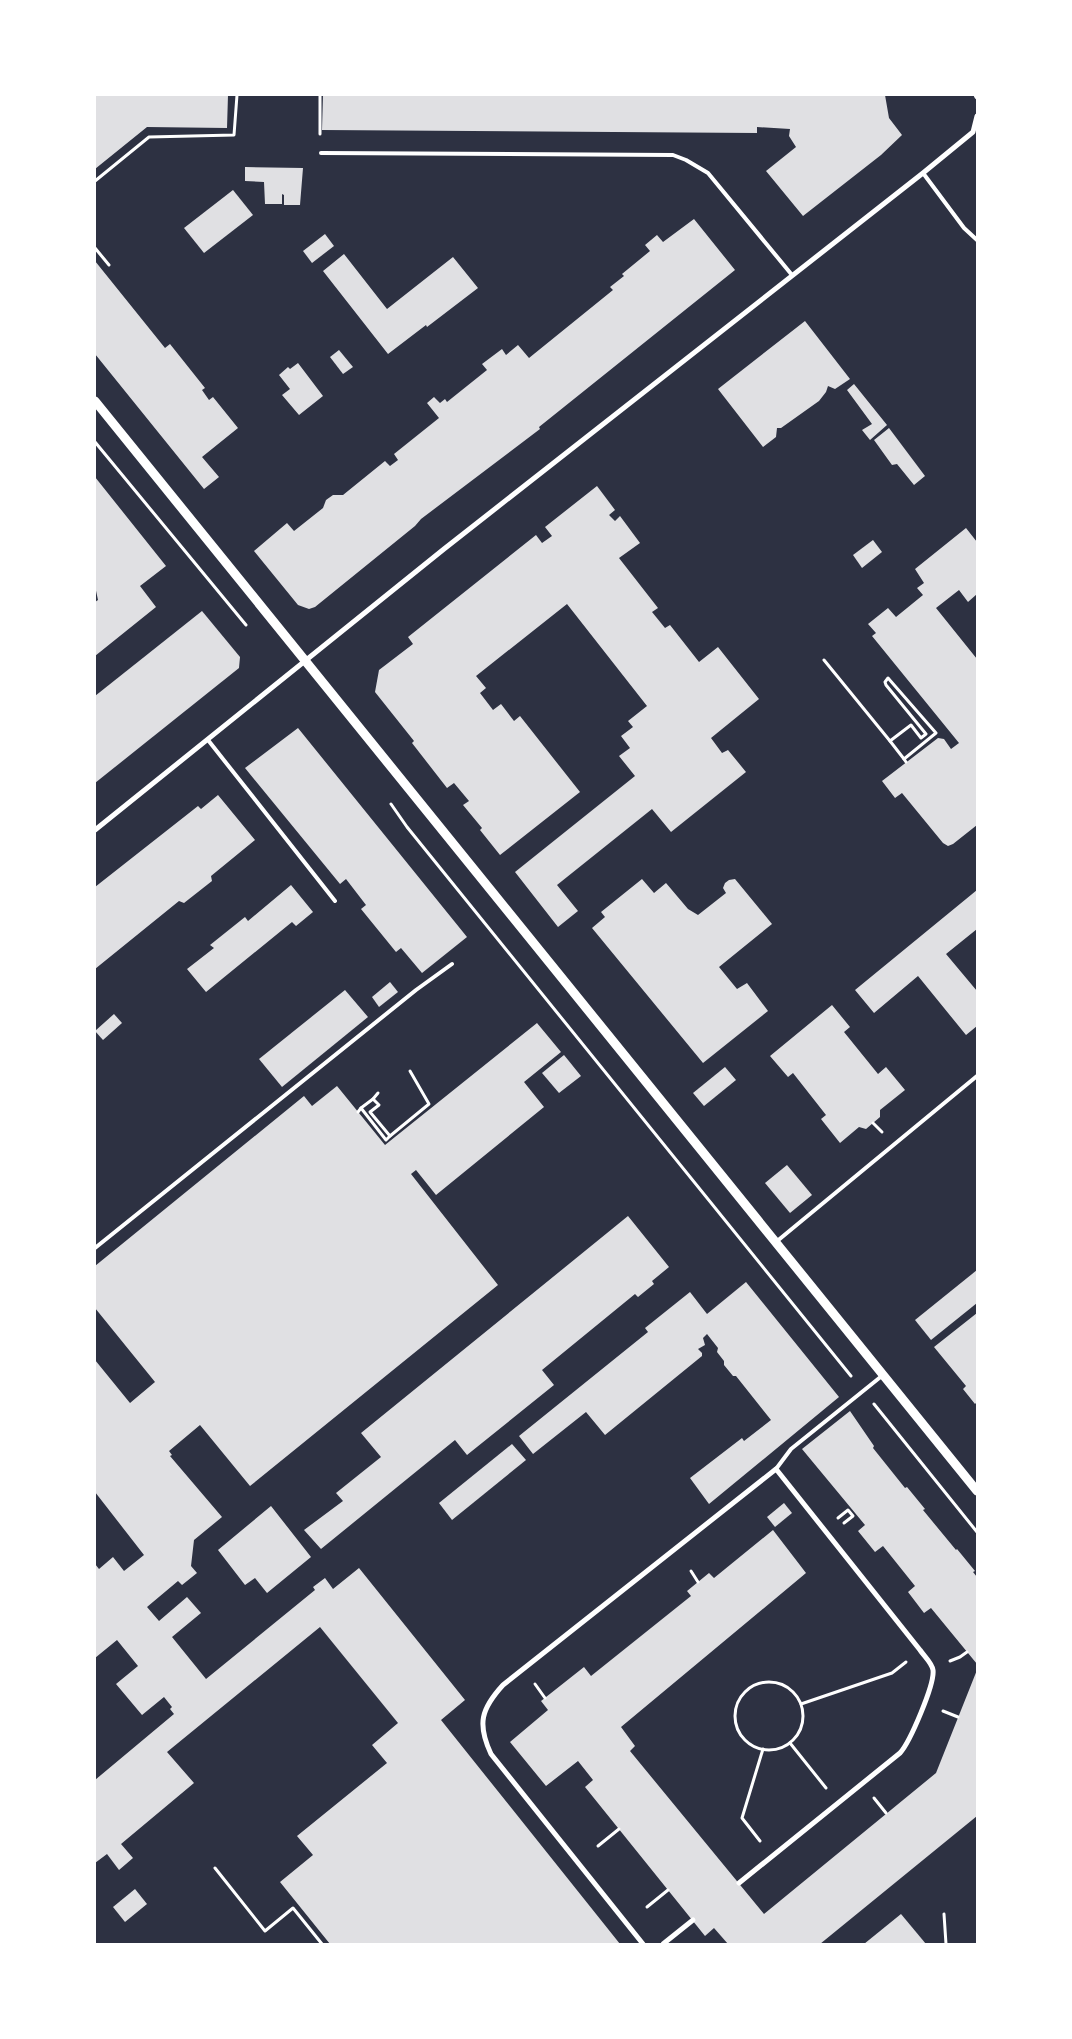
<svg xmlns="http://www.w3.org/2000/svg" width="1072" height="2039" viewBox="0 0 1072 2039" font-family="Ubuntu,sans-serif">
<rect width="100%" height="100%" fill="#2d3142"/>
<g fill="#e0e0e3">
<path d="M95,95H228L227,128L147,127L95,169Z"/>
<path d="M323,95H885L889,118L902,135L881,155L803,216L766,171L796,147L789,136L790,129L757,127V133L322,130Z"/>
<path d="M245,167L303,168L300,205H284V195L282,194V204H265L264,182L245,181Z"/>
<path d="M233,190L253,215L204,253L184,228Z"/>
<path d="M694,219L735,270L539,427L540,429L421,519L415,526L315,607L309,609L298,605L254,551L287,523L294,531L323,508L326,500L333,495H343L385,461L390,466L398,460L394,454L439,418L427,403L434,397L440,403L445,399L447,402L487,370L482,364L502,349L506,355L518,345L529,358L613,290L610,287L624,276L622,274L650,251L645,245L657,235L663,242Z"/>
<path d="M325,234L334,246L312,263L303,251Z"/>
<path d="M344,254L387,309L453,257L478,288L427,327L426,325L388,354L323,271Z"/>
<path d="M95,261L165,348L170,344L205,388L202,390L209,400L213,397L238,428L202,457L219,477L204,489L95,354Z"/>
<path d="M805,321L850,379L835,389L828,386L826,392L819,401L781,428H777L776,437L763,447L718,389Z"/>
<path d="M339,350L353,367L343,374L330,357Z"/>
<path d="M298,363L323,396L299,415L282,395L290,389L279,375L288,367L290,369Z"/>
<path d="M854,384L887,425L870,440L862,430L872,424L847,390Z"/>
<path d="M889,428L925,476L914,485L897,464L892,465L874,440Z"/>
<path d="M95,477L166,566L140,586L156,607L95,656V602L98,600L95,586Z"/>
<path d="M597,486L615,510L609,515L615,521L620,516L640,543L619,558L658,608L652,612L665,628L670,625L699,662L718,647L759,699L711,738L722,753L728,750L746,772L671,832L652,809L557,885L578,911L558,927L515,872L635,776L619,756L630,748L621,736L633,727L628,721L647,706L567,604L476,676L486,688L480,693L493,710L501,704L514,721L520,716L580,792L500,855L480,830L482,828L463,805L469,801L454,783L447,788L412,743L414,741L375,692L379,670L413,644L408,637L536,535L542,543L552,536L545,527Z"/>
<path d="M966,528L977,542V594L968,602L959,590L936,608L977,659V825L953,844L948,846L943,843L902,793L895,798L882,781L938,738L944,739L951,749L959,743L872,636L876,633L868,624L888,608L896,617L923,595L917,588L924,583L915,569Z"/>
<path d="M873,540L882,552L862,568L853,555Z"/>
<path d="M202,611L240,657L239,668L95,783V696Z"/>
<path d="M298,728L467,937L422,973L401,948L396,952L361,909L366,905L346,879L340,884L245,768Z"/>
<path d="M218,795L255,840L211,876L212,881L184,903L179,901L95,969V887L198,806L201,809Z"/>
<path d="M642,879L654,893L666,883L688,909L698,915L726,893L723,888L725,883L729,880L735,879L772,924L719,967L737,989L747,983L768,1011L703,1063L592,928L605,917L601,912Z"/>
<path d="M291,885L313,912L296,926L292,922L206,992L187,969L214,948L210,945L245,917L248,921Z"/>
<path d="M977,890V929L946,954L977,991V1026L966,1035L918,976L874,1013L855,990Z"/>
<path d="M390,982L398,992L379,1007L372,997Z"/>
<path d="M345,990L368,1017L282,1087L259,1059Z"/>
<path d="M832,1005L850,1027L844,1032L878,1074L886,1067L905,1090L880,1110V1117L866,1129L859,1127L840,1143L821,1119L826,1115L793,1073L788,1077L770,1056Z"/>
<path d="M114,1014L122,1023L103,1040L95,1031Z"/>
<path d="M537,1023L561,1052L524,1082L544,1107L436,1195L416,1170L411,1174L498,1285L250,1486L200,1425L169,1451L172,1455L170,1456L222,1517L194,1540L191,1566L197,1573L182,1585L178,1581L147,1607L159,1621L187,1597L201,1613L172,1637L206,1679L315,1590L313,1587L325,1578L333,1589L359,1568L465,1700L441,1720L620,1944H330L280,1882L313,1855L297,1836L387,1763L372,1745L398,1723L320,1627L167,1752L194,1783L121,1844L133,1858L119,1870L107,1854L95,1863V1780L174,1714L170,1709L172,1707L164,1697L142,1715L116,1684L138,1666L117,1640L95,1658V1564L99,1569L113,1557L124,1571L144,1555L95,1492V1360L130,1403L155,1382L95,1308V1266L304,1096L312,1106L337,1086L385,1145Z"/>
<path d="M564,1055L581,1076L559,1093L542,1073Z"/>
<path d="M725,1067L736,1080L704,1106L693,1093Z"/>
<path d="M787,1165L812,1195L790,1213L765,1183Z"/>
<path d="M628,1216L669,1267L652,1281L654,1284L638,1297L635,1294L542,1370L554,1385L467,1455L455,1440L321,1549L304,1530L343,1501L336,1493L381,1457L361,1433Z"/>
<path d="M977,1270V1303L931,1340L915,1320Z"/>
<path d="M746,1282L839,1397L709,1504L690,1478L742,1438L744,1441L771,1420L736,1376H733L724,1365V1361L717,1352L718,1348L707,1334L703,1338L705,1345L698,1349L702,1353V1356L605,1435L586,1412L533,1454L519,1436L648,1332L645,1328L690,1292L707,1314Z"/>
<path d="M977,1313V1402L975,1404L963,1389L966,1386L934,1347Z"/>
<path d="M850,1411L874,1446L873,1448L905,1488L907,1487L925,1509L923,1510L956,1550L957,1549L975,1571L973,1572L977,1577V1664L931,1608L924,1613L908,1592L915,1586L883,1546L875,1552L858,1531L865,1525L802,1449Z"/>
<path d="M512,1444L526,1460L452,1520L439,1503Z"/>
<path d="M784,1503L792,1513L775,1527L767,1517Z"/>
<path d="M271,1506L311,1557L267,1593L255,1578L245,1585L218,1550Z"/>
<path d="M773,1530L806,1573L621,1727L635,1746L630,1751L764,1914L936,1773L977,1670V1816L820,1944H728L714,1928L705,1936L585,1787L593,1780L578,1761L546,1786L510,1742L548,1710L541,1701L584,1667L591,1676L691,1596L687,1591L709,1573L714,1578Z"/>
<path d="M135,1889L147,1904L125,1922L113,1907Z"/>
<path d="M901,1914L926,1944H864Z"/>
</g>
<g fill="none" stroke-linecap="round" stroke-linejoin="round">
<g stroke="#fff" stroke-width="3">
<path d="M320,95V134"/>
<path d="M95,181L149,137L234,135L237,95"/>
<path d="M95,248L109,265"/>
<path d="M95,442L246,625"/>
<path d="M824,660L890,741L911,725L921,738L926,734L886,685L885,682L888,678L936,733L904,759L906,762"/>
<path d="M890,741L904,759"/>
<path d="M391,804L407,827L851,1376"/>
<path d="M361,1108L373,1099"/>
<path d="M358,1112L361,1108L386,1140L390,1136L370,1112L379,1105L373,1099L378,1093"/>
<path d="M873,1123L882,1132"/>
<path d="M390,1136L429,1104L410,1071"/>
<path d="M874,1404L977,1532"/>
<path d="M838,1518L848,1510L853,1516L844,1523"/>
<path d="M691,1571L698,1582"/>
<path d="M950,1661L960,1657L967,1652"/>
<circle cx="769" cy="1716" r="34"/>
<path d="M535,1684L545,1698"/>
<path d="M801,1704L892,1673L906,1662"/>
<path d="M943,1711L958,1717"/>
<path d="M790,1743L826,1788"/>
<path d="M874,1798L886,1813"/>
<path d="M760,1841L742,1818L763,1749"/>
<path d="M598,1846L619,1829"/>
<path d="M215,1868L265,1931L293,1908L322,1944"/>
<path d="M647,1907L668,1890"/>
<path d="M944,1914L946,1944"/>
</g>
<g stroke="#fff" stroke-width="4">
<path d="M321,153L673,155L686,160L708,173L792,275"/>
<path d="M923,173L964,228L977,240"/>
<path d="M208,740L335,901"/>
<path d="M776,1242L977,1076"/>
<path d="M95,1248L416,990L452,964"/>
<path d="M776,1469L791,1449L883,1375"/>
</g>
<g stroke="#fff" stroke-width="5">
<path d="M976,95L977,97"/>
<path d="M95,830L444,549L923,173L973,132L977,116"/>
<path d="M643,1944L491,1754C477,1724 481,1709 503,1685L776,1469L920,1650C924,1656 932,1663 933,1670C935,1684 910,1742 900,1753L739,1883"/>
<path d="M663,1944L693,1920"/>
</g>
<path stroke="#fff" stroke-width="9" d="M95,401L977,1491"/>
</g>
<rect width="1072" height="2039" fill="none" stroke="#ffffff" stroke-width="192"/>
</svg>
